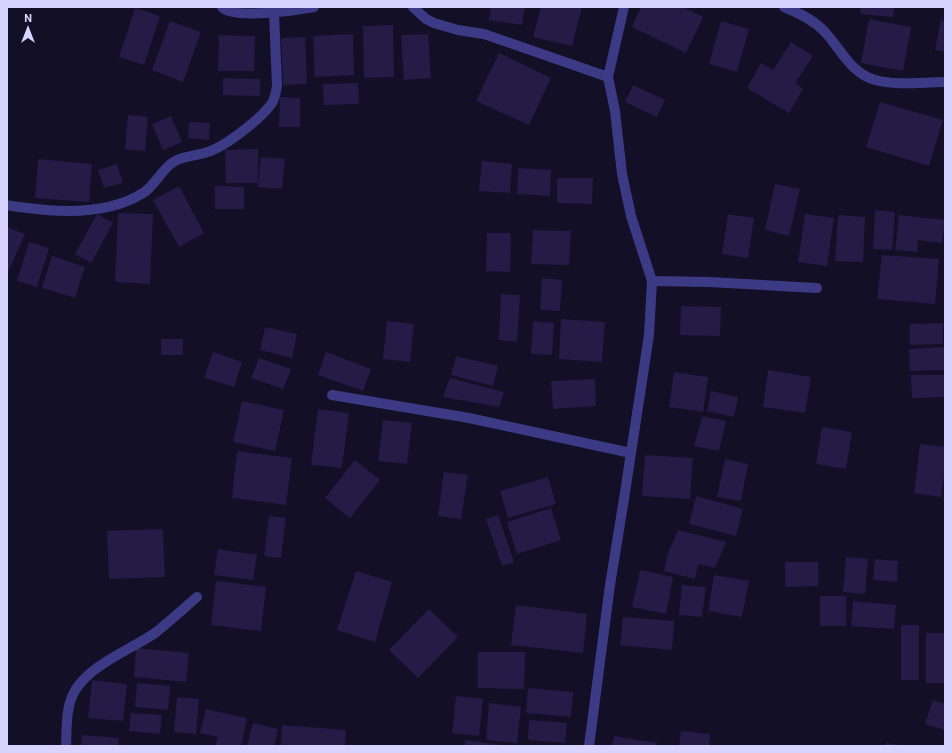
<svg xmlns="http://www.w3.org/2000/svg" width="952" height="753" viewBox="0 0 952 753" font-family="Roboto,sans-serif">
<rect width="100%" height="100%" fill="#130f26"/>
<g fill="#241b47">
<path d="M491,7H525L522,25L489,20Z"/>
<path d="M541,7H582L572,46L533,37Z"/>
<path d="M641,7H683L703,17L686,53L632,27Z"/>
<path d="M861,7H894L893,17L860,14Z"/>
<path d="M135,8L160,16L144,65L119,57Z"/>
<path d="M869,19L911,27L903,71L861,63Z"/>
<path d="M941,20L945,21V52L935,50Z"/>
<path d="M170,21L201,32L183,82L152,70Z"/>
<path d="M721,21L749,29L737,72L709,64Z"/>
<path d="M393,25L394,77L364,78L363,26Z"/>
<path d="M353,34L354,75L315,77L313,36Z"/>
<path d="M428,34L431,78L404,80L401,35Z"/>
<path d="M219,35L255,36L254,71H218Z"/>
<path d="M305,37L307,84L283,85L281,38Z"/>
<path d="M791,42L813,56L795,83L803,89L789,113L747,88L761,63L773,70Z"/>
<path d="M499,53L551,78L529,125L476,101Z"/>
<path d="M223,78L260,79V96L223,95Z"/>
<path d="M358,83L359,104L324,105L323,84Z"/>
<path d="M633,85L665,100L657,117L625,102Z"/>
<path d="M280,97L300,98V127H279Z"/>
<path d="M880,102L943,120L929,166L866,147Z"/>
<path d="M128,115L148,117L145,151L125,149Z"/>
<path d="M171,116L182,142L163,150L152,124Z"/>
<path d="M189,122L210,123L209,140L188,138Z"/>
<path d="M258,149V183H226L225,150Z"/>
<path d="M261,157L285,159L282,189L258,187Z"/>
<path d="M38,159L92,164L89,202L35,198Z"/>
<path d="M482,161L512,164L510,193L479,191Z"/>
<path d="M117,164L123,183L104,188L98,170Z"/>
<path d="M518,168L551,170L550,196L517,194Z"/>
<path d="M557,178H593L592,204L557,203Z"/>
<path d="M775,184L800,189L789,236L765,230Z"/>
<path d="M179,186L204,233L179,247L153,200Z"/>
<path d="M215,186L244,187V209H215Z"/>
<path d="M875,210L895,212L892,250L873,249Z"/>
<path d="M118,213L153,214L150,284L115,282Z"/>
<path d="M97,214L113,223L91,263L75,254Z"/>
<path d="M728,214L754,218L748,258L722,254Z"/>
<path d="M805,214L834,218L827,266L798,262Z"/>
<path d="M838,215L865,217L863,262L835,261Z"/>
<path d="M899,215L945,220L942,243L918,240L917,252L895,250Z"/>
<path d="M7,227L25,234L7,275Z"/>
<path d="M533,230L571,231L569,265L531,264Z"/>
<path d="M487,233H511L510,272L486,271Z"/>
<path d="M29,242L49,248L37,287L17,281Z"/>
<path d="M882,255L939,259L935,304L877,299Z"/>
<path d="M52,256L85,267L75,298L42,288Z"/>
<path d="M542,278L562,280L560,311L540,310Z"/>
<path d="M501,294L520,295L517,342L499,340Z"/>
<path d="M681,306L721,307L720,336L680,335Z"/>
<path d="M561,319L605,322L602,362L559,359Z"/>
<path d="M387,321L414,324L410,362L383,359Z"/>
<path d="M533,321L554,323L552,355L531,354Z"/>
<path d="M943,323V344L910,345V324Z"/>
<path d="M265,327L297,334L292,358L260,350Z"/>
<rect x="161" y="339" width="22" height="16"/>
<path d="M945,347V370L910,371L909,349Z"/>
<path d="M213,352L242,362L234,387L204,378Z"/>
<path d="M326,352L371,369L363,391L318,375Z"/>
<path d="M456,356L498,366L493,386L451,375Z"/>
<path d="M259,358L291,369L283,389L251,378Z"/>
<path d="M768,370L811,377L805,413L763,407Z"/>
<path d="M674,372L708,377L703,412L669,407Z"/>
<path d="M911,375H945V397L912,398Z"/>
<path d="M450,378L504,392L499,407L443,397Z"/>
<path d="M595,379L596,406L553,409L551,381Z"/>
<path d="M711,391L738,397L734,417L707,411Z"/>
<path d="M242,401L284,410L275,451L233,442Z"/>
<path d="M318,409L349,413L342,468L311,465Z"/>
<path d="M702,416L726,421L719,451L694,446Z"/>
<path d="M383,420L412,423L407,464L378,461Z"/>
<path d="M822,427L852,432L846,469L816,464Z"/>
<path d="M920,444L945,447V469L941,497L914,493Z"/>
<path d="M237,451L292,458L286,505L232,498Z"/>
<path d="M645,455L693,458L690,499L642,496Z"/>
<path d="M725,459L748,464L741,501L717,497Z"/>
<path d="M355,460L380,480L350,518L325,498Z"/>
<path d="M444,472L468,475L461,519L438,516Z"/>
<path d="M548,477L556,504L508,518L500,491Z"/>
<path d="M696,496L743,509L736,536L689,524Z"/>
<path d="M551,508L561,540L517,554L507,522Z"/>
<path d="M498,515L514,562L502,566L486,519Z"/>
<path d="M269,516L286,518L281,558L264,556Z"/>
<path d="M163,529L165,577L109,579L107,531Z"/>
<path d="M678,530L726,542L715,568L698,564L695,579L664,571L667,556Z"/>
<path d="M218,549L257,555L253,580L214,575Z"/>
<path d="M846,557L868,559L865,594L843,592Z"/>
<path d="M875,559L898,561L897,582L873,580Z"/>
<path d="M785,562H818V586L785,587Z"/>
<path d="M640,570L673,577L666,614L632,607Z"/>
<path d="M356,571L392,582L375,642L337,630Z"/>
<path d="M714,575L749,581L742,617L708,611Z"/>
<path d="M216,581L266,587L261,631L211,625Z"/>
<path d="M682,585L706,587L702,617L679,615Z"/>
<rect x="820" y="596" width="26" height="30"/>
<path d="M853,601L896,605L894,629L851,626Z"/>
<path d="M516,605L587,614L583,653L511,645Z"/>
<path d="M429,609L458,637L418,678L389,650Z"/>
<path d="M623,617L674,621L672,650L620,645Z"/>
<rect x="901" y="625" width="18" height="55"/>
<rect x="926" y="633" width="19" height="50"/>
<path d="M136,648L189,653L186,682L134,677Z"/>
<path d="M478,652H525L524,689L478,688Z"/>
<path d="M92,680L127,684L123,721L88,718Z"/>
<path d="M137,683L170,686L168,710L135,707Z"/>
<path d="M528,688L573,692L571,717L526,713Z"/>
<path d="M456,696L483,699L479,736L452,733Z"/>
<path d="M177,697L199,699L196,734L174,732Z"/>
<path d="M933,700L945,704V730L925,724Z"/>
<path d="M489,703L521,707L517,743L486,740Z"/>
<path d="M206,709L247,718L241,746H215L218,737L200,733Z"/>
<path d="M131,713L162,715L160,734L129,731Z"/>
<path d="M529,720L567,723L565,743L528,740Z"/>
<path d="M253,723L278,729L274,746H247Z"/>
<path d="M282,725L346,730L345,746H281Z"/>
<path d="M681,731L710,734L709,746H679Z"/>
<path d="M82,735L119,738L118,746H81Z"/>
<path d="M614,736L657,743L656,746H612Z"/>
<path d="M465,740L501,745V746H465Z"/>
<path d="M886,743L900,745V746H885Z"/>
</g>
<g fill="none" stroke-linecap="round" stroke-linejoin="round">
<g stroke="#3d3a85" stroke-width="10">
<path d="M222,7C232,20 298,10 314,7"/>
<path d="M413,7L426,19L434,23L458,30L484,34L608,77"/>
<path d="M784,7C799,13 812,19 823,30C840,47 850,73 875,80C898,86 922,82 945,82"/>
<path d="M7,205C14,207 21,207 28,208C65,213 110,214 143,193C156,185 161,169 175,161C186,155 201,156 213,150C229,143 262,118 272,103C275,98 276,92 277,86L274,13"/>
<path d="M652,281L709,282L817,288"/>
<path d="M332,395L469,418L631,453"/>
<path d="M66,746C67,728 65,706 76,689C92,664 130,650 155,633C169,622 183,609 197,597"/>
<path d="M589,746L610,585L624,499L649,335L652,281L631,216L622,174L615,111L608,77L624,7"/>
</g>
</g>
<rect width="952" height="753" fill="none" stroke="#d9d4ff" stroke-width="16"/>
<g transform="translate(28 28)" stroke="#130f26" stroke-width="3" paint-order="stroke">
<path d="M0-3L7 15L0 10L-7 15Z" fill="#d9d4ff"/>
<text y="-6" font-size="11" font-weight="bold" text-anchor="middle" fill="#d9d4ff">N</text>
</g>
</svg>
